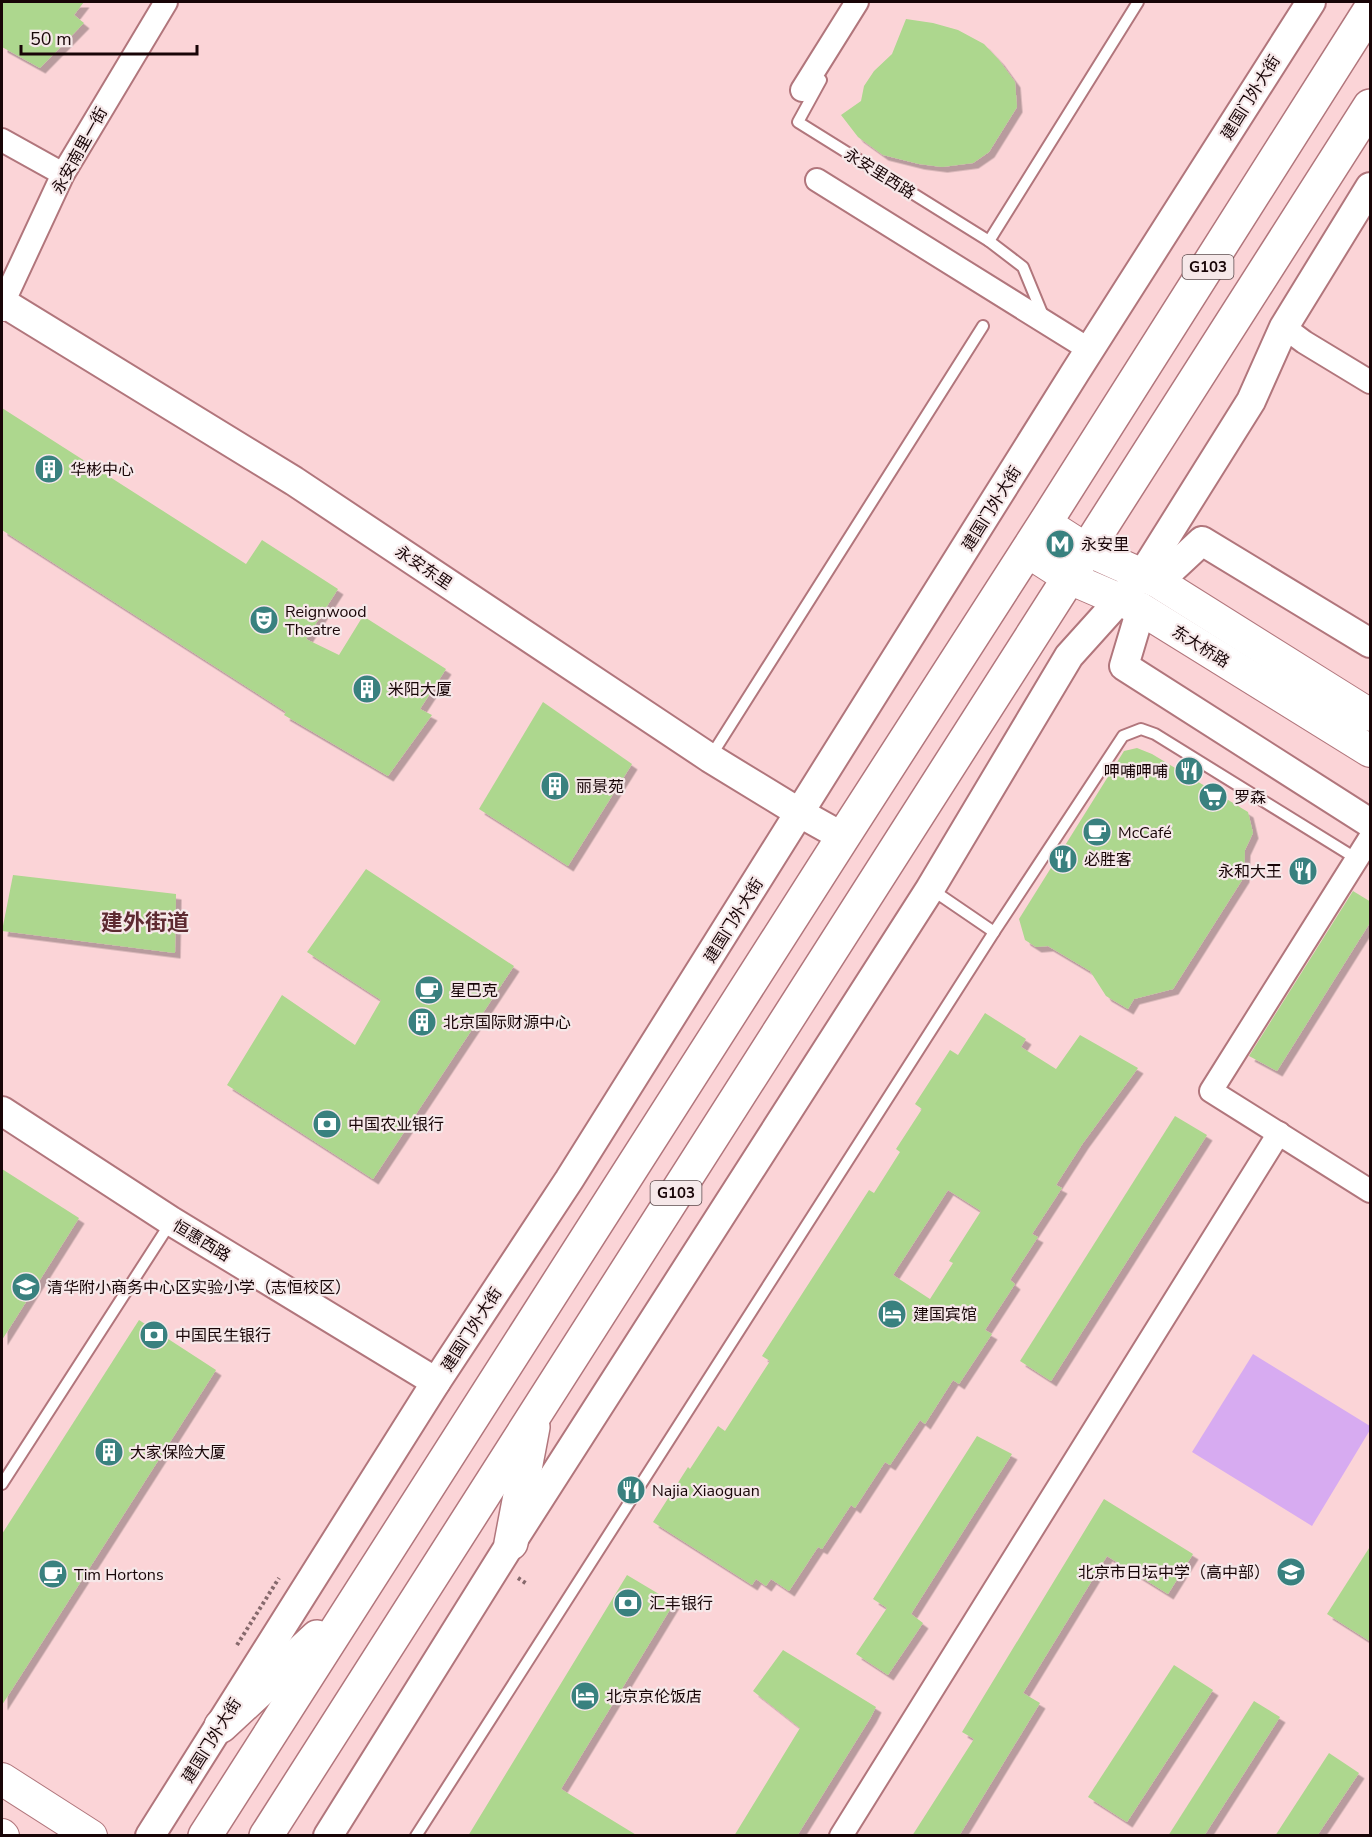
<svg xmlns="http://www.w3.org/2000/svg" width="1372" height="1837" viewBox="0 0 1372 1837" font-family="'Nunito Sans','Noto Sans SC',sans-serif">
<defs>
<filter id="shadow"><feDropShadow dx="5.5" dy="5.5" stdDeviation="0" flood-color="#0004"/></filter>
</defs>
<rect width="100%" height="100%" fill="#fbd4d7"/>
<path fill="#d7abf1" d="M1253,1354L1370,1426V1430L1312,1526L1192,1452Z"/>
<g fill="#add78e" fill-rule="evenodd" filter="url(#shadow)">
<path d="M2,2H84L74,15L84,23L40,68L2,47Z"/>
<path d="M906,19L933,23L958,30L984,44L999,60L1015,82L1017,107L989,152L973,163L942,167L919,164L883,155L858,137L841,115L861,101L864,86L874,71L892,54Z"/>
<path d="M2,408L246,564L262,540L338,589L306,639L339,655L363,616L446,669L420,709L432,715L388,776L284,715L286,712L2,530Z"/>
<path d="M543,702L632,764L568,866L479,809Z"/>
<path d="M1137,748L1152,754L1248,812L1253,833L1245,850L1244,877L1173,989L1134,999L1128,1009L1106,996L1090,971L1048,946L1036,947L1025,940L1019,919L1124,751Z"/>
<path d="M366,869L514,966L373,1179L227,1085L282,995L355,1045L381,1000L307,952Z"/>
<path d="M13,875L176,894L175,953L2,931Z"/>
<path d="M1353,891L1371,902V921L1277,1071L1249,1056Z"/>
<path d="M985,1013L1026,1039L1021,1047L1056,1069L1080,1035L1138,1068L1083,1143L1056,1185L1062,1188L1032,1234L1038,1237L1010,1280L1015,1284L985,1330L992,1334L959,1384L953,1380L925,1424L920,1420L890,1465L885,1462L855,1508L851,1505L822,1549L818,1547L789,1591L771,1579L766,1586L756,1579L752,1585L653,1522L688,1467L690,1469L718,1426L725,1431L770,1361L762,1356L869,1190L874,1193L900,1152L896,1149L922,1109L915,1104L950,1050L958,1055ZM948,1190L981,1211L949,1261L953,1263L930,1299L893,1275Z"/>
<path d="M1175,1116L1207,1135L1051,1381L1020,1361Z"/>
<path d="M2,1169L79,1218L2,1340Z"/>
<path d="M139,1320L216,1370L2,1705V1534Z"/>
<path d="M977,1436L1012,1454L911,1614L923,1623L888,1675L856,1654L887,1608L873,1599Z"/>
<path d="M1104,1499L1193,1554L1168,1594L1107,1556L1023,1693L1040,1703L959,1836H912L974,1739L962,1732Z"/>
<path d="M1371,1545V1642L1327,1614Z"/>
<path d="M627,1575L674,1603L561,1789L638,1836H468Z"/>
<path d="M783,1650L876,1707L871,1717L797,1836H734L800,1728L753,1691Z"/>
<path d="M1174,1665L1213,1690L1127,1822L1088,1797Z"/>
<path d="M1254,1701L1280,1717L1204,1836H1168Z"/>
<path d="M1329,1753L1359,1773L1317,1836H1275Z"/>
</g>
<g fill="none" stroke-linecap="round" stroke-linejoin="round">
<g stroke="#b1767c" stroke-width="14">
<g id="service">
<path d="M821,80L798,122L989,241L1023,267L1044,318"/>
<path d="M989,241L1138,2"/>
<path d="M711,756L983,326"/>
<path d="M994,932L1123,736L1141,729L1155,734L1357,859"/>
<path d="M2,1484L171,1222"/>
<path d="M416,1836L994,932L931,889"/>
</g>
</g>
<g stroke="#b1767c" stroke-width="26">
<g id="minor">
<path d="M802,90L857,2"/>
<path d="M2,140L63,174"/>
<path d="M817,180L1090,350"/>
<path d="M3,303L63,174L166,2"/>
<path d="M1284,327L1304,342L1370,382"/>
<path d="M1370,838L1211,1091L1370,1191"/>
<path d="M841,1836L1279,1133"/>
</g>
</g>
<g stroke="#b1767c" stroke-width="32">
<g id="tertiary">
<path d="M2,302L294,481L710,758L800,813L843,837"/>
<path d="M1158,582L1202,541L1370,643"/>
<path d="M1141,609L1124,666L1370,823"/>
<path d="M2,1111L171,1221L436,1382"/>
<path d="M150,1836L436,1382L569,1180L1076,371L1311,2"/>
<path d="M328,1836L511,1543L930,889L1069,656L1142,575L1251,401L1284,327L1370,187"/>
</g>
</g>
<g stroke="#b1767c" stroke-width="34">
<g id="secondary">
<path d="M2,305L3,303"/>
<path d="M1045,523L1087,550L1158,582L1370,715"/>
<path d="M1027,551L1069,578L1141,609L1370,751"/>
<path d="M2,1779L91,1836"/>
<path d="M2,1835L3,1836"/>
</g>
</g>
<g stroke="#b1767c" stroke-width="36">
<g id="trunk">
<path d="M511,1543L533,1427"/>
<path d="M221,1726L317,1637"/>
<path d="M205,1836L843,837L1045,523L1370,10"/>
<path d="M266,1836L1370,106"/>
</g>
</g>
<g stroke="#86696c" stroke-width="4" stroke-dasharray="3 3" stroke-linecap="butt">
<path d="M518,1578L527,1584"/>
<path d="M237,1645L279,1578"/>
</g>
<use href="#service" stroke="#fff" stroke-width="10"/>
<use href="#minor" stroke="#fff" stroke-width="22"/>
<use href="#tertiary" stroke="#fff" stroke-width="28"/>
<use href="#secondary" stroke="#fff" stroke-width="32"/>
<use href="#trunk" stroke="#fff" stroke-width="33"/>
</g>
<defs>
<g id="building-disc" transform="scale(1.5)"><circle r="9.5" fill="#39817f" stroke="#f6e8e9"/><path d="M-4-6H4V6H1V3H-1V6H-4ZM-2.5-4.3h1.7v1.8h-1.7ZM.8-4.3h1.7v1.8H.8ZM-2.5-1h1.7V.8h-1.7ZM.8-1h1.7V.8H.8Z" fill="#fff"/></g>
<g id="metro-disc" transform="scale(1.5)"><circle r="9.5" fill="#39817f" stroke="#f6e8e9"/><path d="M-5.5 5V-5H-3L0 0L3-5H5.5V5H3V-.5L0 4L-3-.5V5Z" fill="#fff"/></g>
<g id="theatre-disc" transform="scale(1.5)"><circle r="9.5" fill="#39817f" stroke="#f6e8e9"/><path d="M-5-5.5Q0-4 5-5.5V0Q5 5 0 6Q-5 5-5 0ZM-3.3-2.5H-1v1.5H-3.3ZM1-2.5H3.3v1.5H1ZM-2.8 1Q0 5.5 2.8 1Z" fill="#fff"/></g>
<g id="restaurant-disc" transform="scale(1.5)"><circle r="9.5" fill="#39817f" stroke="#f6e8e9"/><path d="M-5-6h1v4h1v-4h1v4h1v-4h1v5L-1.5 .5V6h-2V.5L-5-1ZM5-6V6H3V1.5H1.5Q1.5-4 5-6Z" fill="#fff"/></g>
<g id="supermarket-disc" transform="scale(1.5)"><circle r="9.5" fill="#39817f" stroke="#f6e8e9"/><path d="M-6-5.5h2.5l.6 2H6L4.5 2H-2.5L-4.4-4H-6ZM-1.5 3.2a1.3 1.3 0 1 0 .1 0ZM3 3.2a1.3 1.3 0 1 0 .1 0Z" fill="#fff"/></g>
<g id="cafe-disc" transform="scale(1.5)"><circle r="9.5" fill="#39817f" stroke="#f6e8e9"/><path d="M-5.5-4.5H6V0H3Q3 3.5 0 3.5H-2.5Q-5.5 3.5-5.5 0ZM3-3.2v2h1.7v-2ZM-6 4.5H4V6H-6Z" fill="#fff"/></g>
<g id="bank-disc" transform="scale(1.5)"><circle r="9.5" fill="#39817f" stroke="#f6e8e9"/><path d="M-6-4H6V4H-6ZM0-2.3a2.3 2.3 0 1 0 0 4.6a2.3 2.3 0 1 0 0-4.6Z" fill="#fff"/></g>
<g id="school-disc" transform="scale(1.5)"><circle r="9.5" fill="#39817f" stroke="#f6e8e9"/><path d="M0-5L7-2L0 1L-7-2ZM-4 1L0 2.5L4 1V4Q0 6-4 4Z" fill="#fff"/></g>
<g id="hotel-disc" transform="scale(1.5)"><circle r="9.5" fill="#39817f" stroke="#f6e8e9"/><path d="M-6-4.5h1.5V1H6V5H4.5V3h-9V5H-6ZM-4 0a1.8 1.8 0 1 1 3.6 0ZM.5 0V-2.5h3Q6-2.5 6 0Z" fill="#fff"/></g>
</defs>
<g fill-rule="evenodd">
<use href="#building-disc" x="49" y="469"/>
<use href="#metro-disc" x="1060" y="544"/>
<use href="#theatre-disc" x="264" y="620"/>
<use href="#building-disc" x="367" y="689"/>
<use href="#restaurant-disc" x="1189" y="771"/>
<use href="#building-disc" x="555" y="786"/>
<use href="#supermarket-disc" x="1213" y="797"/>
<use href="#cafe-disc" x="1097" y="832"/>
<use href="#restaurant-disc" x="1063" y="859"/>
<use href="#restaurant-disc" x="1303" y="871"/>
<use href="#cafe-disc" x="429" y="990"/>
<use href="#building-disc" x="422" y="1022"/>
<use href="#bank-disc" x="327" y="1124"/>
<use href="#school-disc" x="26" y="1287"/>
<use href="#hotel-disc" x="892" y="1314"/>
<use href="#bank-disc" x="154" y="1335"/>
<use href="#building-disc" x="109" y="1452"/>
<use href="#restaurant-disc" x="631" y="1490"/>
<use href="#school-disc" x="1291" y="1572"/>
<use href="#cafe-disc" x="53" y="1574"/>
<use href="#bank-disc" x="628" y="1603"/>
<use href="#hotel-disc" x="585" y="1696"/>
</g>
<g text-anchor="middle" stroke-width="4.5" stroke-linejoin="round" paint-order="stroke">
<g fill="#f6e8e9" stroke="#5b494b" stroke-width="1.5">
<rect x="1182.5" y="255" width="51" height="24" rx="4.5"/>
<rect x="650.5" y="1181" width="51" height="24" rx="4.5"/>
</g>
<g font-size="15" font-weight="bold" fill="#180507">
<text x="1208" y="272">G103</text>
<text x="676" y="1198">G103</text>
</g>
<g font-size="16" fill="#180507" stroke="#f6e8e9">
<text transform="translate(1250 97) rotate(-58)" y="6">建国门外大街</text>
<text transform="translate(79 150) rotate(-61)" y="6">永安南里一街</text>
<text transform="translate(880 173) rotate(32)" y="6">永安里西路</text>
<text transform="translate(991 508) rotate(-58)" y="6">建国门外大街</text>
<text transform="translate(424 567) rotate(34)" y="6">永安东里</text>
<text transform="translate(1201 646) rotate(32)" y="6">东大桥路</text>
<text transform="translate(733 920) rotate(-58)" y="6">建国门外大街</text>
<text transform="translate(202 1240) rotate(31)" y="6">恒惠西路</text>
<text transform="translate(471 1329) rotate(-57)" y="6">建国门外大街</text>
<text transform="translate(211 1740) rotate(-58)" y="6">建国门外大街</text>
</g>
<g font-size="16" fill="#180507" stroke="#f6e8e9" text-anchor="start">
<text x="70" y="475">华彬中心</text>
<text x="1081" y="550">永安里</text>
<text x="285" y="617">Reignwood<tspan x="285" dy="18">Theatre</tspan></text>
<text x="388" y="695">米阳大厦</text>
<text x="1168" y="777" text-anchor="end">呷哺呷哺</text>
<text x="576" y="792">丽景苑</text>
<text x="1234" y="803">罗森</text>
<text x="1118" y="838">McCafé</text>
<text x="1084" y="865">必胜客</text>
<text x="1282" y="877" text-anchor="end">永和大王</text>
<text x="450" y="996">星巴克</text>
<text x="443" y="1028">北京国际财源中心</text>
<text x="348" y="1130">中国农业银行</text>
<text x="47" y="1293">清华附小商务中心区实验小学（志恒校区）</text>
<text x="913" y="1320">建国宾馆</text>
<text x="175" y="1341">中国民生银行</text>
<text x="130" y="1458">大家保险大厦</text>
<text x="652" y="1496">Najia Xiaoguan</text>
<text x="1270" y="1578" text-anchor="end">北京市日坛中学（高中部）</text>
<text x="74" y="1580">Tim Hortons</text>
<text x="649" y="1609">汇丰银行</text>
<text x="606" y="1702">北京京伦饭店</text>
</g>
<g font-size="22" font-weight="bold" fill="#5d2a31" stroke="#f6e8e9">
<text x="145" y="930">建外街道</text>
</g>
</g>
<rect width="1372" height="1837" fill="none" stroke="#180507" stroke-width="6"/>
<path d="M21 45v9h176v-9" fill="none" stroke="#180507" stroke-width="3"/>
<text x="30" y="45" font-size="18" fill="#180507" stroke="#f6e8e9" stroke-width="4.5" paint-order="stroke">50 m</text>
</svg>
